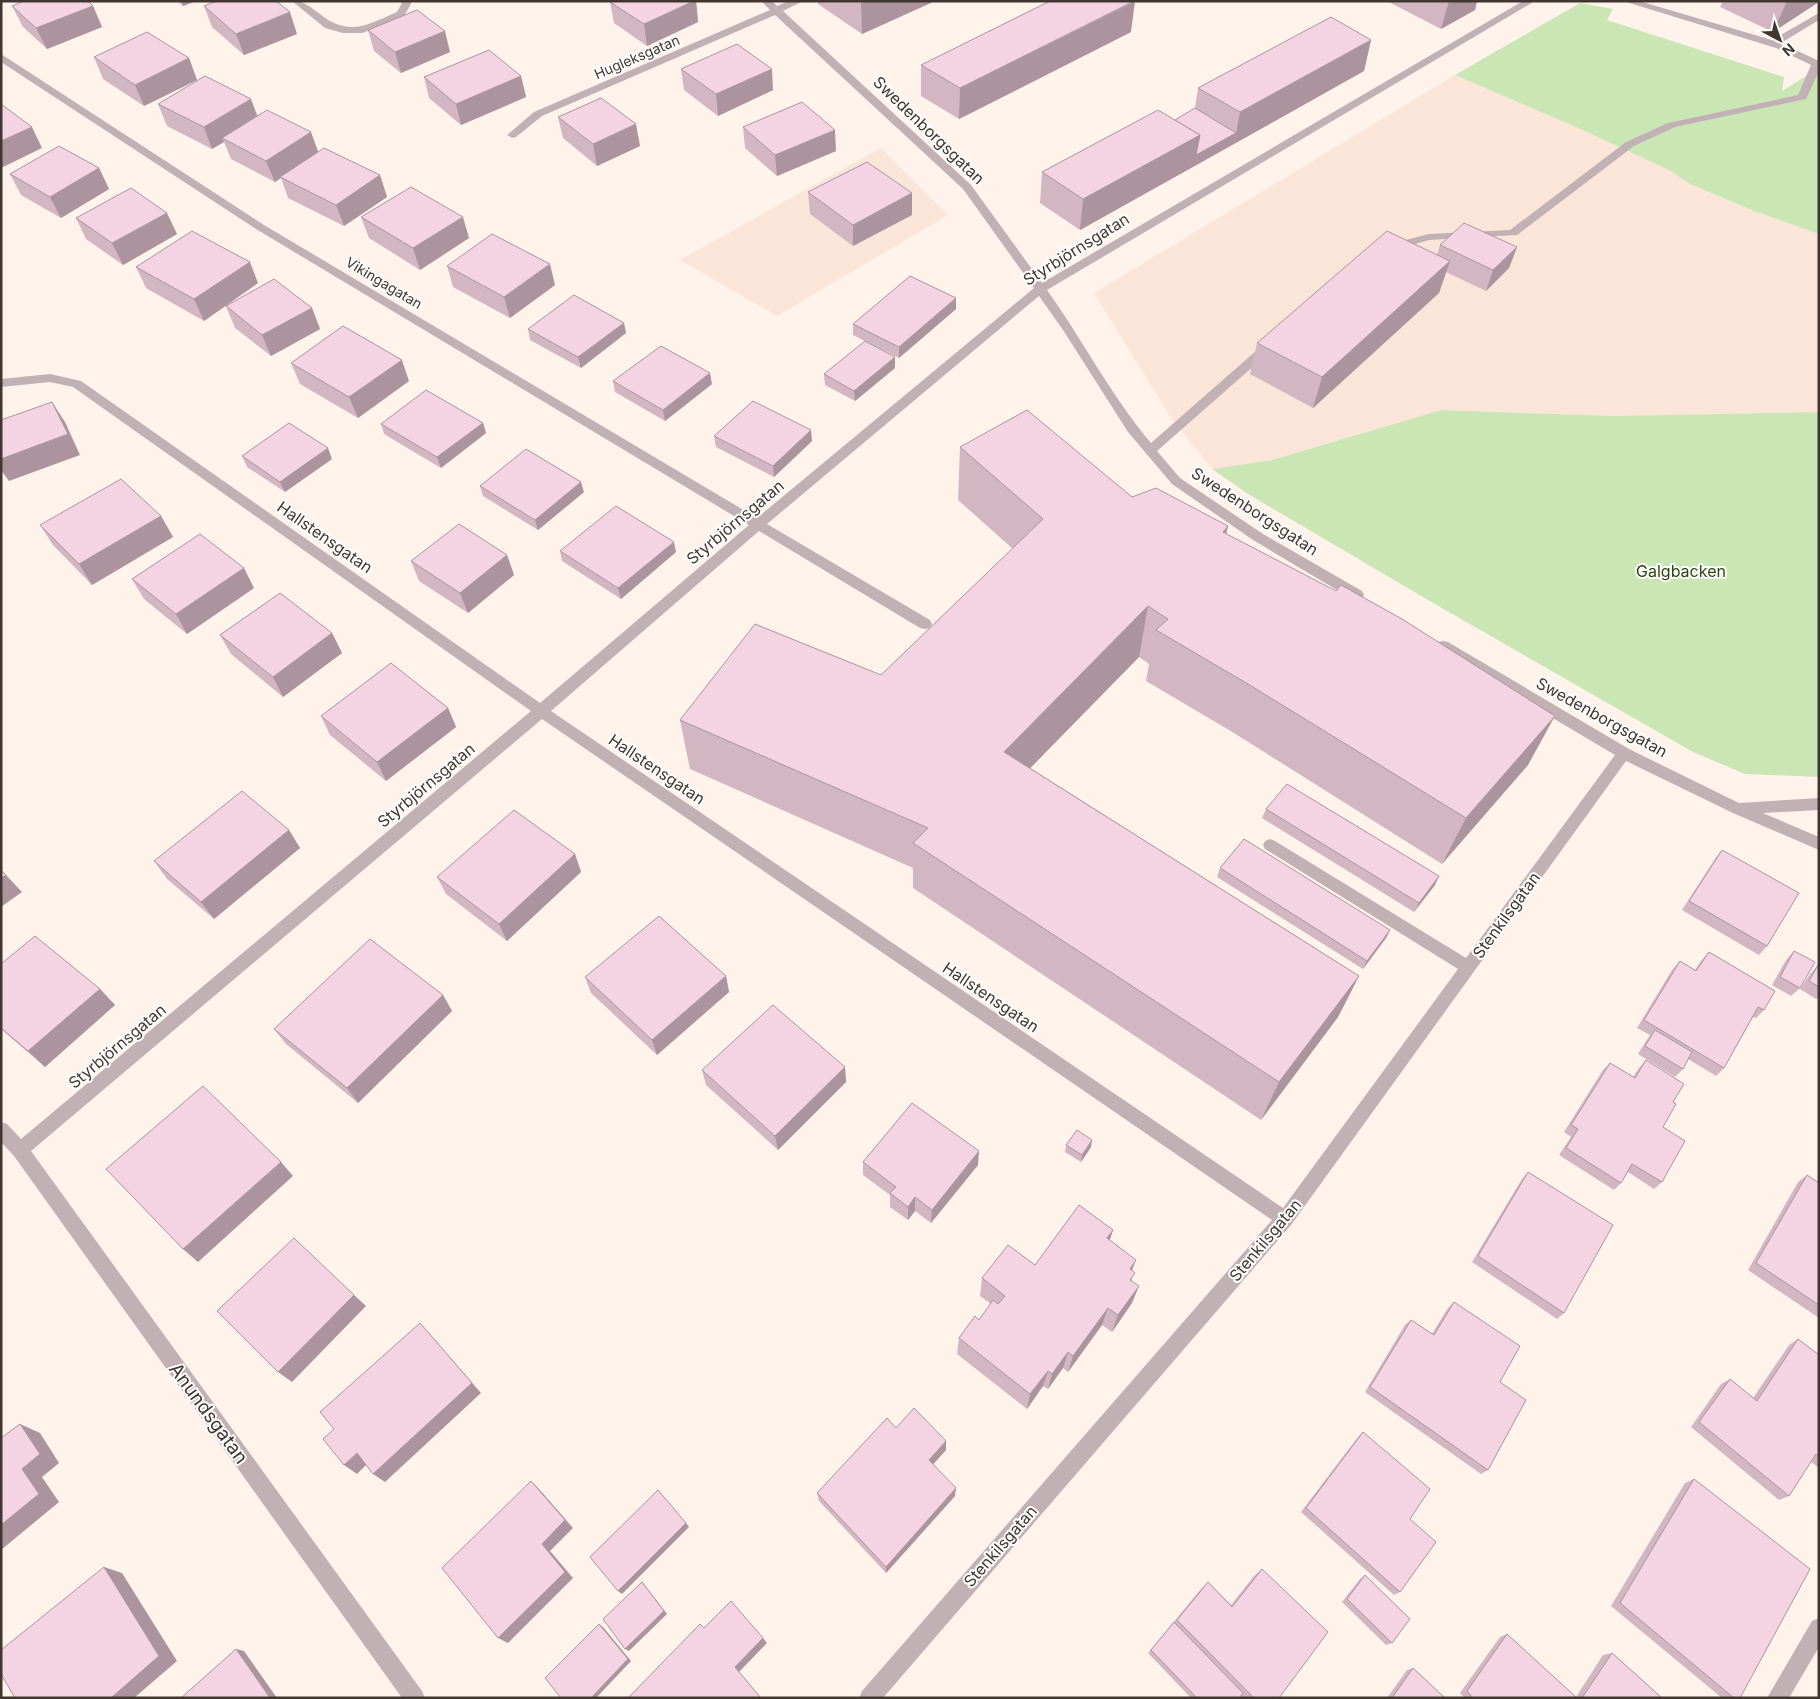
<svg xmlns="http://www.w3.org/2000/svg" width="1820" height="1699" viewBox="0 0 1820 1699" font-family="Inter,sans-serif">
<rect width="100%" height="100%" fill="#fff3ec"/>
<g fill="#fbe5d8">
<path d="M1455,75L1576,127L1671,171L1690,184L1754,211L1819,234V412L1614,416L1441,410L1272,460L1212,469L1171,418L1094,293Z"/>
<path d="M881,148L948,215L777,316L680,260Z"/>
</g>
<g fill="#cae6b5">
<path d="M1580,3L1613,9L1607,20L1784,77L1782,91L1819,68V234L1754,211L1690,184L1671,171L1576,127L1455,75Z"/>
<path d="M1441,410L1614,416L1819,412V777L1745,774L1693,752L1433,603L1248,494L1212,469L1272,460Z"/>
</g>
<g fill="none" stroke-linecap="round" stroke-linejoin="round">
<g fill="#c1b1b4" fill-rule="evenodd">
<path d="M292,1C305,1 310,7 320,14C348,37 368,25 397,12L402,3L400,1L412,2L404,16L384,25L362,33H343L325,28Z"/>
<path d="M761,1H772L777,6L789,1H803L783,11L971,185L1042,283L1523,1H1535L1047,290C1082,339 1112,397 1151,443L1265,343H1273L1275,346L1273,349L1157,451L1180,478L1263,534L1362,591L1364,595L1362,599H1352L1253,540L1172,484L1128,432L1063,330L1039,296L767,524L930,620L932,624L930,628L925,629L920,628L759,531L551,711L1283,1208L1458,969L1265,849L1263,845L1265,841L1270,839L1275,841L1466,958L1615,755L1438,650L1436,646L1438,642L1443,641L1448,642L1629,749L1739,803L1819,798V810L1763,813L1819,837V850L1733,813L1626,761L1291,1225L883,1698H859L862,1691L1272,1220L542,719L31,1151L422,1691L425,1698H402L14,1156L1,1142V1122L7,1124L21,1139L531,711L73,387L50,382L1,387V379L50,374L81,381L540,703L749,525L256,229L1,62V54L264,225L757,518L1034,288L963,189L775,15L542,116L516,137L512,138L507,135L534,112L770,10Z"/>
<path d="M1623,1H1639L1772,40L1819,13V20L1781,43L1819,61V71L1806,99L1675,127L1634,146L1517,235L1429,240L1390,251L1386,249L1384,247L1386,245L1429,234L1510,230L1626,142L1668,123L1798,95L1811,65L1776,48Z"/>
<path d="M1819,1618V1647L1789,1698H1767L1812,1621Z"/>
</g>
</g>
<g fill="#d2b6c2">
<path d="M177,1H196L183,6Z"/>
<path d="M696,1L698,22L647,46L614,23L610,2Z"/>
<path d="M818,1H935L862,34L818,4Z"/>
<path d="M1387,1H1477L1475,10L1441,29Z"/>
<path d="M1723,1H1819L1773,32L1720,7Z"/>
<path d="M12,6H93L102,27L47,49L23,27Z"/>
<path d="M204,6L297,34L244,55L212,27Z"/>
<path d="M368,30L450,52L401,73L374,51Z"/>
<path d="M1131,32L959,119L921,96V65Z"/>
<path d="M1371,40L1364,71L1080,230L1040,203L1042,172L1175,120L1195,108L1198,88Z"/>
<path d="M94,57L189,58L197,80L144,106L103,79Z"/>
<path d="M681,69L773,90L718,116L684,90Z"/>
<path d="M521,76L526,97L461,125L429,98L424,77Z"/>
<path d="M158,104L257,116L318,152L380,175L387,197L344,226L288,198L281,178L275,182L231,159L224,142L212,149L167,126Z"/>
<path d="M558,117L640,146L597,166L563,138Z"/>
<path d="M743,127L836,151L777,176L745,148Z"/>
<path d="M99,168L109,189L61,218L21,195L10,174Z"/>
<path d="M808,192L912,193V215L853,246L810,214Z"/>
<path d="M361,217L469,238L420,270L369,238Z"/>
<path d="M76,218L177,234L123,265L86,239Z"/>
<path d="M1440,245L1517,247L1509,268L1486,291L1446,272L1439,293L1313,408L1250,374L1257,343L1437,255Z"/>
<path d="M447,266L555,285L510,318L453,287Z"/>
<path d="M136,267L258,283L204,321L146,288Z"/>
<path d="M226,306L312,308L320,329L271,356L235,328Z"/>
<path d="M956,309L899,358L853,335V324Z"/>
<path d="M624,323L626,333L581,368L530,340L528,329Z"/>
<path d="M291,363L409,381L358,418L300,384Z"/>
<path d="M895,368L855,401L825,385L824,374Z"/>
<path d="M613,381L712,384L665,421L615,392Z"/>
<path d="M483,423L486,433L441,468L384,434L381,424Z"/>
<path d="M714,436L812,441L774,477L716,447Z"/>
<path d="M960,447L1132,497L1228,526L1226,534L1528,765L1442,864L1234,733L1146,681L1149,664L1139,657L1030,768L1359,976L1338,1017L1261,1120L913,888V868L690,769L680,720L881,675L1013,549L958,500Z"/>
<path d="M242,456L332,459L285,492L247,467Z"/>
<path d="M480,486L584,492L538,530L483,496Z"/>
<path d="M161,516L173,537L92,585L53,545L40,525Z"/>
<path d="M560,551L676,552L621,599L562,561Z"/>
<path d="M507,555L514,575L468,613L419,581L411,561Z"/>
<path d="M132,579L254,588L187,634L144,599Z"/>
<path d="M332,633L342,653L283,697L231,654L220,635Z"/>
<path d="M448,708L456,727L386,781L330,735L321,716Z"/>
<path d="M1266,809L1435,885L1414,912L1262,818Z"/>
<path d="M289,830L300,848L214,919L167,879L154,861Z"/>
<path d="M1722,850L1767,946L1759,955L1682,910L1715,859Z"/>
<path d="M575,854L581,872L507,941L446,894L437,877Z"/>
<path d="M1220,868L1390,930L1386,938L1363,969L1217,877Z"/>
<path d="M1794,951L1800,988L1791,996L1772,985L1786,960Z"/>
<path d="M1709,952L1764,1010L1756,1018L1753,1017L1724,1068L1716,1076L1688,1059L1683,1069L1675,1077L1638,1054L1650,1035L1637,1028L1672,970L1680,961L1695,970L1701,961Z"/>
<path d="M1,964L100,989L115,1005L45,1067L1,1029Z"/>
<path d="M1818,965L1819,997L1816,999L1800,989L1810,974Z"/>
<path d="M726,976L729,992L657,1055L591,993L585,977Z"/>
<path d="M443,995L452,1011L358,1103L286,1044L274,1029Z"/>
<path d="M1646,1060L1673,1102L1663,1127L1662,1182L1654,1189L1628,1172L1621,1183L1614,1190L1559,1155L1571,1137L1564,1132L1603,1070L1610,1063L1633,1077L1639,1068Z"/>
<path d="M845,1067L846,1082L778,1150L706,1085L702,1070Z"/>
<path d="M1066,1145L1091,1147L1081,1162L1065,1152Z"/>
<path d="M863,1162L978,1165L931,1223L915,1211L908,1220L890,1207V1195L863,1175Z"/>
<path d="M1528,1172L1564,1313L1557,1319L1472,1262L1522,1179Z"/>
<path d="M1807,1175L1819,1183V1318L1748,1270L1798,1182Z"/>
<path d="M1113,1230L1109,1240L1132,1271V1303L1112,1332L1102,1325L1068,1372L1063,1368L1048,1389L1043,1386L1027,1409L957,1354L959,1338L979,1320L991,1304L980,1296L982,1278L1035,1265Z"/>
<path d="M1454,1302L1500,1382L1488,1470L1481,1474L1365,1392L1405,1325L1411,1320L1432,1334L1448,1308Z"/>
<path d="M1798,1339L1819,1355V1468L1811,1462L1789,1496L1779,1500L1691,1427L1721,1384L1730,1379L1753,1398L1789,1345Z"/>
<path d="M896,1428L946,1450L933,1464L955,1496L886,1573L819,1501L817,1493Z"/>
<path d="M1363,1432L1410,1519L1400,1592L1394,1595L1301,1512L1358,1437Z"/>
<path d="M1694,1479L1740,1698H1722L1611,1606L1685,1483Z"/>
<path d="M1262,1569L1279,1698H1242L1241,1696L1239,1698H1191L1148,1653L1201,1589L1208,1582L1231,1605L1254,1576Z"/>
<path d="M1365,1575L1392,1643L1386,1645L1342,1602L1360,1579Z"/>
<path d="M1507,1634L1576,1697L1603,1655L1612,1653L1662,1698H1465L1460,1693L1500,1637Z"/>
<path d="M1413,1668L1445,1698H1387L1407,1670Z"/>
</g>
<g fill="#ab949e">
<path d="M181,1H196L183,6Z"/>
<path d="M694,1H696L698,22L647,46L644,24Z"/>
<path d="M861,1H935L862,34Z"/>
<path d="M1135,1L1131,32L959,119L960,88Z"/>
<path d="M1449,1H1477L1475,10L1441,29Z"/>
<path d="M1787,1H1819V2L1773,32Z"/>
<path d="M93,6L102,27L47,49L36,28Z"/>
<path d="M290,12L297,34L244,55L236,34Z"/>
<path d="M445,31L450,52L401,73L395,52Z"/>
<path d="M1371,40L1364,71L1234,144L1240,112Z"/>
<path d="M189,58L197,80L144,106L135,85Z"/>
<path d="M772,69L773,90L718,116L716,94Z"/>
<path d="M521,76L526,97L461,125L456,104Z"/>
<path d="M251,99L259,120L222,138L224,142L212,149L204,127Z"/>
<path d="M636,124L640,146L597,166L593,144Z"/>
<path d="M32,127L42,148L1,168V141Z"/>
<path d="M835,130L836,151L777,176L775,155Z"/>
<path d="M311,132L319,154L280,177L281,178L275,182L266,161Z"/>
<path d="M1236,133L1234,144L1080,230L1083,199L1200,135Z"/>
<path d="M99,168L109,189L61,218L50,197Z"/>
<path d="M380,175L387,197L344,226L336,205Z"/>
<path d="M912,193V215L853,246V225Z"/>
<path d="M167,213L177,234L123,265L112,243Z"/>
<path d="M463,217L469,238L420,270L413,248Z"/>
<path d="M1517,247L1509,268L1486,291L1493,270Z"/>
<path d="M1450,261L1439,293L1313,408L1322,377Z"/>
<path d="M250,262L258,283L204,321L194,299Z"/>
<path d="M550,264L555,285L510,318L504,297Z"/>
<path d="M956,298V309L899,358V347Z"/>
<path d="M312,308L320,329L271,356L262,335Z"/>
<path d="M624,323L626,333L581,368L578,357Z"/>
<path d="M895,357V368L855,401L854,391Z"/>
<path d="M402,360L409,381L358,418L349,397Z"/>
<path d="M710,373L712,384L665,421L663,410Z"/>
<path d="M52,402L65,422L80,455L9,481L1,470V459Z"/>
<path d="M483,423L486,433L441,468L437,457Z"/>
<path d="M811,430L812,441L774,477L773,466Z"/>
<path d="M328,448L332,459L285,492L280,482Z"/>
<path d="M581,482L584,492L538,530L535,520Z"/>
<path d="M161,516L173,537L92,585L79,564Z"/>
<path d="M1228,526L1216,578L1223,532Z"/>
<path d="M674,542L676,552L621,599L618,588Z"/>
<path d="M507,555L514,575L468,613L460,593Z"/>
<path d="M244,568L254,588L187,634L176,614Z"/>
<path d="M1148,606L1139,657L1000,799L1004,752Z"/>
<path d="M332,633L342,653L283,697L273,677Z"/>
<path d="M448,708L456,727L386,781L377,762Z"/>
<path d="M1555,716L1528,765L1442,864L1466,818Z"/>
<path d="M289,830L300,848L214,919L201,902Z"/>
<path d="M575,854L581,872L507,941L499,924Z"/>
<path d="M6,875L22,892L1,907V878Z"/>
<path d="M1439,876L1435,885L1414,912L1419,903Z"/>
<path d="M1390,930L1386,938L1363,969L1367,961Z"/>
<path d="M726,976L729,992L657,1055L652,1040Z"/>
<path d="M1359,976L1338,1017L1261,1120L1279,1082Z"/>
<path d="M100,989L115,1005L45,1067L28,1051Z"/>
<path d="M443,995L452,1011L358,1103L347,1088Z"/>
<path d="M845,1067L846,1082L778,1150L775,1136Z"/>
<path d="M1092,1140L1091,1147L1081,1162L1082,1155Z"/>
<path d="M979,1151L978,1165L931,1223L932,1210Z"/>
<path d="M281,1162L293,1176L198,1262L183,1249Z"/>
<path d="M915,1197V1211L908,1220V1207Z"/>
<path d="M1113,1230L1107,1249V1238Z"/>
<path d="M1136,1260L1129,1278L1130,1269Z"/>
<path d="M1139,1286L1132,1303L1112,1332L1118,1315Z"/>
<path d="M354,1295L366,1306L292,1382L278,1372Z"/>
<path d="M1108,1308L1102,1325L1068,1372L1073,1356Z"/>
<path d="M420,1323L481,1393L385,1482L373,1474Z"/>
<path d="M1068,1352L1063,1368L1048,1389L1052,1374Z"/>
<path d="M1048,1371L1043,1386L1027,1409L1030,1394Z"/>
<path d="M20,1424L40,1433L59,1463L42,1477L59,1502L1,1550V1525L22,1469Z"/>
<path d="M946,1441V1450L929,1469V1460Z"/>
<path d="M357,1453L369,1462L357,1474L344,1465Z"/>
<path d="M531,1481L540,1490L573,1528L550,1551L573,1578L508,1643L498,1638L542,1544Z"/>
<path d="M956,1488L955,1496L886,1573V1567Z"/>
<path d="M686,1523L689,1527L622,1594L618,1591Z"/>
<path d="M104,1567L122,1573L177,1661L134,1698H111Z"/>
<path d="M642,1582L667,1614L629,1651L625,1649Z"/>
<path d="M599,1624L603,1627L631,1661L596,1698H591Z"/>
<path d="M763,1638L767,1643L739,1672L761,1698H759L735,1667Z"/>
<path d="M236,1649L244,1651L277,1698H270Z"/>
</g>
<g fill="#f4d4e2" stroke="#ab949e">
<path d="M24,1H88L93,6L36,28L12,6Z"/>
<path d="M217,1H276L290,12L236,34L204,6Z"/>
<path d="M611,1H694L644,24L610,2Z"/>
<path d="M1050,1H1134L960,88L921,65Z"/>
<path d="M417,10L445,31L395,52L368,30Z"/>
<path d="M1331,17L1371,40L1240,112L1198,88Z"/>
<path d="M147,32L189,58L135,85L94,57Z"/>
<path d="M737,44L772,69L716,94L681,69Z"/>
<path d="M489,50L521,76L456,104L424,77Z"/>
<path d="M205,76L251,99L204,127L158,104Z"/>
<path d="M601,98L636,124L593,144L558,117Z"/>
<path d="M802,102L835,130L775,155L743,127Z"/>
<path d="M1,104L32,127L1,141Z"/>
<path d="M1195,108L1236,133L1196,155L1200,135L1175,120Z"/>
<path d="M267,110L311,132L266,161L222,138Z"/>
<path d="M1158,110L1200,135L1083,199L1042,172Z"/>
<path d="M59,146L99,168L50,197L10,174Z"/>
<path d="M324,148L380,175L336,205L280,177Z"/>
<path d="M867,162L912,193L853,225L808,192Z"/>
<path d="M411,187L463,217L413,248L361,217Z"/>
<path d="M131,188L167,213L112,243L76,218Z"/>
<path d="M1464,223L1517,247L1493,270L1440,245Z"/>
<path d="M192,231L250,262L194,299L136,267Z"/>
<path d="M1387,231L1450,261L1322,377L1257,343Z"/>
<path d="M492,234L550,264L504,297L447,266Z"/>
<path d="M910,276L956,298L899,347L853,324Z"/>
<path d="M274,279L312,308L262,335L226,306Z"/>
<path d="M574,295L624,323L578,357L528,329Z"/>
<path d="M343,326L402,360L349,397L291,363Z"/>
<path d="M865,341L895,357L854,391L824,374Z"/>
<path d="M661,346L710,373L663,410L613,381Z"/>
<path d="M426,390L483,423L437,457L381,424Z"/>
<path d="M753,401L811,430L773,466L714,436Z"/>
<path d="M52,402L68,434L1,459V420Z"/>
<path d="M1027,410L1132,497L1156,488L1228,526L1223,532L1336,591L1341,585L1402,619L1555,716L1466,818L1248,684L1156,630L1168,619L1148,606L1004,752L1359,976L1279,1082L913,843L928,828L680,720L755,624L881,675L1043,519L960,447Z"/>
<path d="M289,423L328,448L280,482L242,456Z"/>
<path d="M526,449L581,482L535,520L480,486Z"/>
<path d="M121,479L161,516L79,564L40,525Z"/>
<path d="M616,506L674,542L618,588L560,551Z"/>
<path d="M459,524L507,555L460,593L411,561Z"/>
<path d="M200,534L244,568L176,614L132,579Z"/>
<path d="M280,593L332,633L273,677L220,635Z"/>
<path d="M391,663L448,708L377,762L321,716Z"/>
<path d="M1287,784L1439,876L1419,903L1266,809Z"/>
<path d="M242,791L289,830L201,902L154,861Z"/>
<path d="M514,810L575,854L499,924L437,877Z"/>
<path d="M1244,839L1390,930L1367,961L1220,868Z"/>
<path d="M1722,850L1799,893L1767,946L1689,901Z"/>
<path d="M1,870L6,875L1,878Z"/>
<path d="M659,916L726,976L652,1040L585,977Z"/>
<path d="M35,936L100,989L28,1051L1,1028V964Z"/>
<path d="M370,939L443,995L347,1088L274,1029Z"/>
<path d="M1794,951L1815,962L1800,988L1780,977Z"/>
<path d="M1709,952L1775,991L1764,1010L1758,1007L1724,1068L1644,1020L1680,961L1696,971Z"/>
<path d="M1818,965L1819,966V987L1809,981Z"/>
<path d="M773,1005L845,1067L775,1136L702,1070Z"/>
<path d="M1655,1030L1692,1052L1683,1069L1645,1046Z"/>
<path d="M1646,1060L1684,1084L1673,1102L1676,1104L1663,1127L1685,1141L1662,1182L1632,1164L1621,1183L1566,1148L1578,1129L1571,1125L1610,1063L1635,1078Z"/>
<path d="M203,1086L281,1162L183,1249L106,1169Z"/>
<path d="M912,1103L979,1151L932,1210L915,1197L908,1207L890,1193L896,1187L863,1162Z"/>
<path d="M1077,1130L1092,1140L1082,1155L1066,1145Z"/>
<path d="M1528,1172L1613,1225L1564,1313L1478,1256Z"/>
<path d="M1807,1175L1819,1183V1305L1756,1263Z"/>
<path d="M1079,1205L1113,1230L1107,1238L1136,1260L1130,1269L1135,1273L1130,1280L1139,1286L1118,1315L1108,1308L1073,1356L1068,1352L1052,1374L1048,1371L1030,1394L959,1338L975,1316L979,1320L993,1300L998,1304L1005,1296L982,1278L1008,1245L1035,1265Z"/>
<path d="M294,1238L354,1295L278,1372L217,1311Z"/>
<path d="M1454,1302L1520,1346L1500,1382L1526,1400L1488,1470L1370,1387L1411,1320L1434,1335Z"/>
<path d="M420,1323L472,1383L373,1474L357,1453L344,1465L323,1439L334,1429L320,1412Z"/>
<path d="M1798,1339L1819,1355V1456L1816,1454L1789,1496L1699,1422L1730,1379L1757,1401Z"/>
<path d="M914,1408L946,1441L929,1460L956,1488L886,1567L817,1493L887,1418L896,1428Z"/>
<path d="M20,1424L40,1454L22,1469L39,1494L1,1525V1438Z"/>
<path d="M1363,1432L1430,1489L1410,1519L1436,1542L1400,1592L1306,1508Z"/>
<path d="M1694,1479L1810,1569L1740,1698H1734L1620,1603Z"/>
<path d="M531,1481L565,1520L542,1544L565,1572L498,1638L442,1568Z"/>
<path d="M658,1490L686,1523L618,1591L590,1557Z"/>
<path d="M104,1567L159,1656L111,1698H15L1,1674V1650Z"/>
<path d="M1262,1569L1328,1632L1279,1698H1254L1177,1620L1208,1582L1232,1607Z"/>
<path d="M1365,1575L1410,1619L1392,1643L1347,1599Z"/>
<path d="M642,1582L664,1611L625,1649L603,1619Z"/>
<path d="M731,1601L763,1638L735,1667L760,1697L759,1698H628L700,1624L704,1628Z"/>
<path d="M1174,1622L1243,1693L1239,1698H1197L1151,1650Z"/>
<path d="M599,1624L628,1659L591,1698H561L545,1678Z"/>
<path d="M1507,1634L1577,1698H1473L1467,1691Z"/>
<path d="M236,1649L270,1698H181Z"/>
<path d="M1612,1653L1662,1698H1582Z"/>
<path d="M1413,1668L1445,1698H1392Z"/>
</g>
<g text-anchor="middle" stroke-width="4" stroke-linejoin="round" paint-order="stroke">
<g font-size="14" fill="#423730" stroke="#fff">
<text transform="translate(637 57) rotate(-23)" y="5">Hugleksgatan</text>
<text transform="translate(384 283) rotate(31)" y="5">Vikingagatan</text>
</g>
<g font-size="16" fill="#423730" stroke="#fff">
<text transform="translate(929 130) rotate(44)" y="6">Swedenborgsgatan</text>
<text transform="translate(1076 249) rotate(-32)" y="6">Styrbjörnsgatan</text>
<text transform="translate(1255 511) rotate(33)" y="6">Swedenborgsgatan</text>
<text transform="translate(735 522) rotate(-40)" y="6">Styrbjörnsgatan</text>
<text transform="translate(325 537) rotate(35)" y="6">Hallstensgatan</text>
<text transform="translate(1602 717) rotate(29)" y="6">Swedenborgsgatan</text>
<text transform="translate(657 769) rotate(34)" y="6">Hallstensgatan</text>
<text transform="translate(426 785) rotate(-40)" y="6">Styrbjörnsgatan</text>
<text transform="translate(1506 915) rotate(-54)" y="6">Stenkilsgatan</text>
<text transform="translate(991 997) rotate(34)" y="6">Hallstensgatan</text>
<text transform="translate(117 1046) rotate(-40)" y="6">Styrbjörnsgatan</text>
<text transform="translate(1265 1240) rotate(-50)" y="6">Stenkilsgatan</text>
<text transform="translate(1000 1546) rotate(-49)" y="6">Stenkilsgatan</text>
</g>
<g font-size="16" fill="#2c460f" stroke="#fff">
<text x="1681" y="577">Galgbacken</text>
</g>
<g font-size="19" fill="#423730" stroke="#fff">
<text transform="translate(209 1413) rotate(54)" y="7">Anundsgatan</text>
</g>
</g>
<rect width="1820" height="1699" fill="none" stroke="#423730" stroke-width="5"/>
<g transform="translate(1780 40) rotate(139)" stroke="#ffffff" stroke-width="4" paint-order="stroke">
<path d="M0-4L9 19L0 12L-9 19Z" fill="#423730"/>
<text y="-8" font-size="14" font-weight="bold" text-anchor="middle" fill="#423730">N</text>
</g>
</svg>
